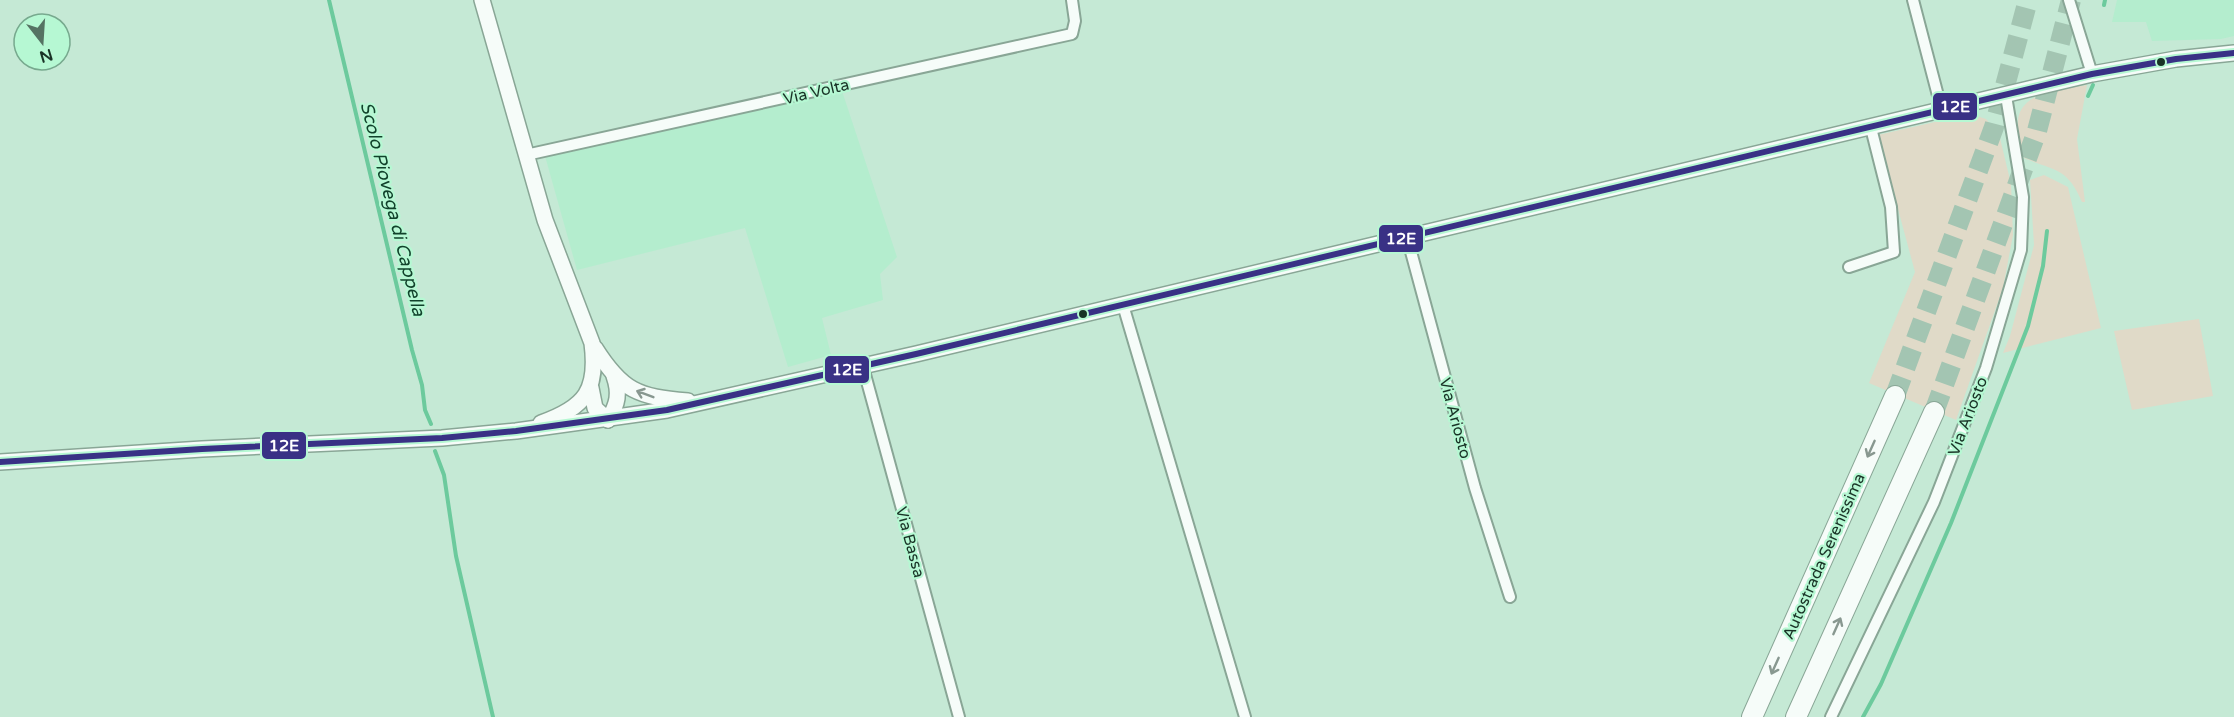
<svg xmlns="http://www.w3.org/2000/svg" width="2234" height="717" viewBox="0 0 2234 717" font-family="'Varela Round',sans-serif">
<rect width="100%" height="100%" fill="#c5e9d5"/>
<g fill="#b4edce">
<path d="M2117,0H2234V36L2221,39L2152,41L2146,22H2112Z"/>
<path d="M842,91L897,257L880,274L883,300L822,318L831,355L788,367L745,228L577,270L545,156Z"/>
</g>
<g fill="#e0dac8">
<path d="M2087,85L2077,139L2085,202H2082C2067,167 2055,171 2024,158C2021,145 2015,128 2019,115C2027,90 2066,89 2087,85Z"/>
<path d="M1970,114L1986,119L1999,134L2011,184L2013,235L2003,288L1956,420L1869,383L1915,272L1878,135Z"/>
<path d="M2044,175L2068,187L2101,328L2003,353L2010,336L2034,245L2030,180Z"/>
<path d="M2199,319L2213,396L2132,410L2114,331Z"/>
</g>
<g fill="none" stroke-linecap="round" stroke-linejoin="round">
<g stroke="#6cca9d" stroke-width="4">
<path d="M329,0L412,350L422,385L425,410L431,424"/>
<path d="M2104,5L2105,0"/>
<path d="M2088,96L2093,85"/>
<path d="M435,451L444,475L456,556L493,717"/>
<path d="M1863,717L1881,684L1951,523L2028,326L2043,266L2047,231"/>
</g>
<g stroke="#a3c5b2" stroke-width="20" stroke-dasharray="20 10" stroke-linecap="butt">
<path d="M1895,396L1994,127L2028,0"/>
<path d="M1934,412L2037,131L2071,0"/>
</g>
<g stroke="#89a696" stroke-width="14">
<g id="street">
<path d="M1913,0L1942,111"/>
<path d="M2069,0L2092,74"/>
<path d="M526,155L1072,34L1075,21L1072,0"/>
<path d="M1407,237L1475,488L1510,597"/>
<path d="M1849,267L1894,252L1891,207L1871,128"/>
<path d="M1123,305L1245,717"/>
<path d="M863,367L959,717"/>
<path d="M1831,717L1934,502L1986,368L2021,250L2023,197L2006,96"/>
</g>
</g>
<g stroke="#89a696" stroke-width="18">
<g id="secondary">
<path d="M482,0L545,220L592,343C598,390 586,407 541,423"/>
<path d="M595,348C622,391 638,397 688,401"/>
<path d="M591,388L595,408L608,420"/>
<path d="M608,420C618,404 620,393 614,376"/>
<path d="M0,462L202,449L442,438L516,431L667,410L916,354L2092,74L2176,59L2234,53"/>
</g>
</g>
<g stroke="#89a696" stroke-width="22">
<g id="highway">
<path d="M1752,717L1895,396"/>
<path d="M1796,717L1934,412"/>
</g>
</g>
<use href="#street" stroke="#f6fcf9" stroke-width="10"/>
<use href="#secondary" stroke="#f6fcf9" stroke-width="15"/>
<use href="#highway" stroke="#f6fcf9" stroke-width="20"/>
<g stroke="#b6f8d3" stroke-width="10">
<path id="bus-1" d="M0,462L202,449L442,438L516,431L667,410L916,354L2092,74L2176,59L2234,53"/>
</g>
<use href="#bus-1" stroke="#393185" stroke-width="6"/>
</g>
<defs><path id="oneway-shaft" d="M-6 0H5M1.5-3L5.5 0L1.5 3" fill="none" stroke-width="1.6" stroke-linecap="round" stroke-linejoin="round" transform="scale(1.5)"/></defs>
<g stroke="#889890">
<use href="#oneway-shaft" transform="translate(645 394) rotate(-159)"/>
<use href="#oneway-shaft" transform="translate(1871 449) rotate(114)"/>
<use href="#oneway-shaft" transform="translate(1837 626) rotate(-66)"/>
<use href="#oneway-shaft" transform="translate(1775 666) rotate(114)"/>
</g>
<g fill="#193326" stroke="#b6f8d3" stroke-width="2">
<circle cx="2161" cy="62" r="5"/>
<circle cx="1083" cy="314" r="5"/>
</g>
<g text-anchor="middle" stroke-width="4.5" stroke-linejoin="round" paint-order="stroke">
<g font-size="16" fill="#193326" stroke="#b6f8d3">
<text transform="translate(816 91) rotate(-13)" y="6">Via Volta</text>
<text transform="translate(1967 416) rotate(-69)" y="6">Via Ariosto</text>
<text transform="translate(1456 418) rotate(75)" y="6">Via Ariosto</text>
<text transform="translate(911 542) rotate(75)" y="6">Via Bassa</text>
<text transform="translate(1823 556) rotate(-66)" y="6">Autostrada Serenissima</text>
</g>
<g font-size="18" font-style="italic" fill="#11422b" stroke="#b6f8d3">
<text transform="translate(393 209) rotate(76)" y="6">Scolo Piovega di Cappella</text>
</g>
</g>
<g stroke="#b6f8d3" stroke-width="2">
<rect x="1932" y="92" width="46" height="29" rx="6" fill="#393185"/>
<rect x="1378" y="224" width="46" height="29" rx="6" fill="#393185"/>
<rect x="824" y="355" width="46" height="29" rx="6" fill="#393185"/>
<rect x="261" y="431" width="46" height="29" rx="6" fill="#393185"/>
</g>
<g font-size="16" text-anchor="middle" font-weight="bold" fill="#fff">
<text x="1955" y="112">12E</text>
<text x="1401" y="244">12E</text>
<text x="847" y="375">12E</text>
<text x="284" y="451">12E</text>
</g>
<g transform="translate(42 42) rotate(163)"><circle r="28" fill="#b6f8d3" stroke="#77a98e" stroke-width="1.5"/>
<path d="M0-4.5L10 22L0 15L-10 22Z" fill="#557363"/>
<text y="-9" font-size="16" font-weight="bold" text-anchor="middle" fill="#193326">N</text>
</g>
</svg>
